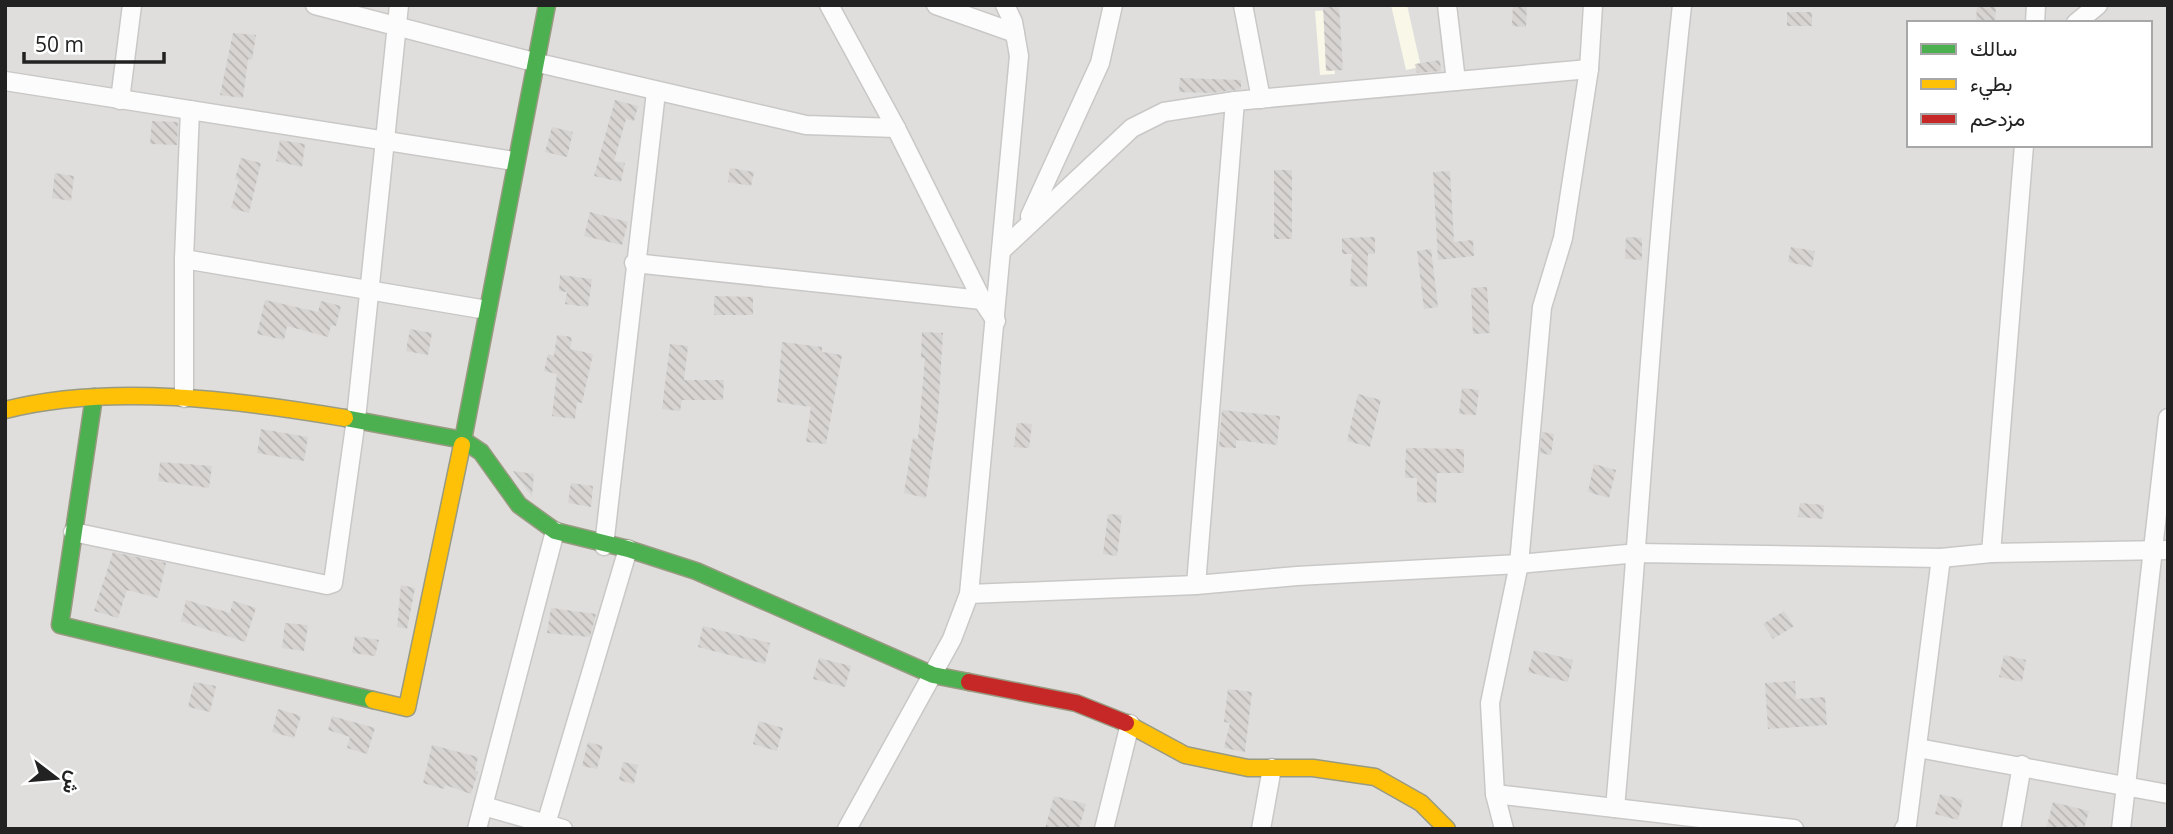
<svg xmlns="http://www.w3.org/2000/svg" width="2173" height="834" viewBox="0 0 2173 834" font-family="'Open Sans',Vazirmatn,sans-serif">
<defs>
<pattern id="building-back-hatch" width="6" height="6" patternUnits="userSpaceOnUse" patternTransform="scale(1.75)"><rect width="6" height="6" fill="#d7d4d2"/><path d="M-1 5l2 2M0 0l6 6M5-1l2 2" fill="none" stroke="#b8b6b4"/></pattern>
</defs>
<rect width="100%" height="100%" fill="#f0eeeb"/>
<path fill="#dfdedc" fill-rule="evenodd" d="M5,5H2168V829H5ZM1909,23H2150V145H1909Z"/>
<g fill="#f8f7e8">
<path d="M1391,5H1407L1421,67L1406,70Z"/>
<path d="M1330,10L1335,74L1320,75L1315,11Z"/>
</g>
<g fill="url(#building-back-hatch)">
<path d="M1323,5H1339L1343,70L1326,71Z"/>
<path d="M1513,5H1527L1526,27L1512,26Z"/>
<path d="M1977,5H1996L1995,23H1976Z"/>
<rect x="1787" y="12" width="25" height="14"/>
<path d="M233,33L256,35L252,60L248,59L243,98L220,95Z"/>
<path d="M1440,60L1441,71L1417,73L1415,64Z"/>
<path d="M1180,78L1241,80V89L1211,93L1179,92Z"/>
<path d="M615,100L638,106L634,121L626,119L614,161L625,163L621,182L594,176Z"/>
<path d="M152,121L178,122L177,145L150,144Z"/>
<path d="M552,127L573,132L567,157L545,152Z"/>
<path d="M280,140L305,144L302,167L276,161Z"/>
<path d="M241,158L261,163L249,213L231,208L239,180L235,179Z"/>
<path d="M730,168L754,172L751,186L728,182Z"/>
<rect x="1274" y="170" width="18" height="69"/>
<path d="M1450,171L1454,242L1473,240L1474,256L1438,260L1433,172Z"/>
<path d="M55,173L74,176L71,201L52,198Z"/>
<path d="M590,212L628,222L622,245L584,236Z"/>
<path d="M1375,237V254H1368L1367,287L1350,286L1352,254H1342V238Z"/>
<path d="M1626,237L1642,238V260L1625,259Z"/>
<path d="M1791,247L1815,251L1812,267L1788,262Z"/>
<path d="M1431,249L1438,307L1424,309L1417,251Z"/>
<path d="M560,275L592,279L588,307L565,304L567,292L559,291Z"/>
<path d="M1487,287L1490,333L1473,334L1471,288Z"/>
<path d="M714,296L753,297V315H714Z"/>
<path d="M265,300L318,312L321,301L341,306L336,326L331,325L328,337L287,326L284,340L257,334Z"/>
<path d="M410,329L432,333L428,355L406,351Z"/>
<path d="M922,332L943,333L938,413L926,498L904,493L913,438L918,439L925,358H921Z"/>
<path d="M557,335L572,337L570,349L593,354L582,403L577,402L575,419L552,416L557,374L544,371L548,354L554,356Z"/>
<path d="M782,342L822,347V352L842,355L826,444L806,442L811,407L777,402Z"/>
<path d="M670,344L688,346L684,380H724L723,400H682L680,411L662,409Z"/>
<path d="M1462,388L1479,390L1476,415L1459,414Z"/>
<path d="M1358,394L1381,400L1370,447L1347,441Z"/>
<path d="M1222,410L1280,416L1277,445L1236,440V448L1219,447Z"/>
<path d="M1017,423L1032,424L1029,448L1014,447Z"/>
<path d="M261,429L308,437L304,461L257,453Z"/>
<path d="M1542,432L1554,434L1551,455L1540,453Z"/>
<path d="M1406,448L1464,449V473H1437L1436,503L1417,502V478H1405Z"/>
<path d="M160,462L212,466L209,488L158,481Z"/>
<path d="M1594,464L1616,470L1609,498L1588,492Z"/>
<path d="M513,471L534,474L532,496L530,494Z"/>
<path d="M571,483L593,486L591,507L568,503Z"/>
<path d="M1800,503L1824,505L1823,519L1798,517Z"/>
<path d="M1108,514L1122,515L1117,556L1103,554Z"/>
<path d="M113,552L166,563L158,598L127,590L118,618L94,611Z"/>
<path d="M401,585L415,588L407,629L397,627Z"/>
<path d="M186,600L230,613L233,601L256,608L245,642L181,621Z"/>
<path d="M551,608L596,614L590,637L547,633Z"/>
<path d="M1784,611L1794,626L1773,639L1763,624Z"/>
<path d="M285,623L308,625L304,651L282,648Z"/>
<path d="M703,626L770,643L765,664L698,647Z"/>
<path d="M355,636L379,640L375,656L352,653Z"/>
<path d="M1534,650L1573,660L1568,682L1528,672Z"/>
<path d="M2004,655L2026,660L2022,682L1999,677Z"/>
<path d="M819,658L851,666L845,687L813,679Z"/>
<path d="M1795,681L1796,699L1825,697L1827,725L1768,729L1765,683Z"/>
<path d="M194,682L216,686L210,712L188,707Z"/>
<path d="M1228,689L1252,692L1245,752L1224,748L1230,723L1224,722Z"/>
<path d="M278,709L301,716L294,738L272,732Z"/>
<path d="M332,716L375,728L367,754L347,748L350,737L328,730Z"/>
<path d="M759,721L783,728L777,751L753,744Z"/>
<path d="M588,742L603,746L597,769L582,766Z"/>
<path d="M432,745L478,757L475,771L478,772L471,794L445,785L444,789L423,783Z"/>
<path d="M623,762L638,765L634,784L619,780Z"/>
<path d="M1940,794L1963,800L1958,820L1935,814Z"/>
<path d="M1054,796L1086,804L1079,829H1045Z"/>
<path d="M2053,802L2089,811L2084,829H2046Z"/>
</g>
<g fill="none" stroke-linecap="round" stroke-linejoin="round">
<g stroke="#c9c8c7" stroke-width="21">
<g id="street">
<path d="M315,5L534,62L806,125L896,128"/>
<path d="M829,5L896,128L982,300L996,321"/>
<path d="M936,5L1015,33"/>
<path d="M1243,5L1261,99"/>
<path d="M1447,5L1456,81"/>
<path d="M2035,23L2036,5"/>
<path d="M2076,23L2098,5"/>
<path d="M5,81L514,161"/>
<path d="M120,100L132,5"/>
<path d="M1030,216L1100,63L1113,5"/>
<path d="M1003,249L1132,128L1164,112L1235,101L1589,69"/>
<path d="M184,259L487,310"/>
<path d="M634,263L982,300"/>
<path d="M184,398V259L190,110"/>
<path d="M73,532L327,585L333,583L356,419L399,5"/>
<path d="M604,546L656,92"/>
<path d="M1991,553L2024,145"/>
<path d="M1196,585L1235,101"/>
<path d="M969,594L1196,585L1297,576L1519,564L1638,553L1941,558L1991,553L2168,550"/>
<path d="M1918,748L2168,794"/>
<path d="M1495,794L1794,829"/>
<path d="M484,806L563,829"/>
<path d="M1615,808C1639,540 1653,272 1682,5"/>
<path d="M546,824L628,549"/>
<path d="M477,829L555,531"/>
<path d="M847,829L952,639L969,594L1019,56L1013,22L1005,5"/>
<path d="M1104,829L1130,724"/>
<path d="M1261,829L1272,768"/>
<path d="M1504,829L1495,794L1490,703L1519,564L1542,307L1563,238L1589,69L1593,5"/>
<path d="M1904,829L1907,825L1941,558"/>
<path d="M2011,829L2022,765"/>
<path d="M2121,829L2168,418"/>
</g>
</g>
<g stroke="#999a82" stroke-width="19">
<g id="fast">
<path d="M94,397L60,625L373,700"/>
<path d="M345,418L463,440L481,452L519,505L555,531L628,549L696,571L933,675L969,682"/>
<path d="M462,445L547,5"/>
</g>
</g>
<g stroke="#999a82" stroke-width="19">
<g id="slow">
<path d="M5,410C110,383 239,400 345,418"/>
<path d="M373,700L407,708L462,445"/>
<path d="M1126,723L1185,755L1248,768H1313L1375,777L1421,803L1447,829"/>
</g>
</g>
<g stroke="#999a82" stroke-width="19">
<path id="jam" d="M969,682L1076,703L1126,723"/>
</g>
<use href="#street" stroke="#fdfcfc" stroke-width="18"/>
<use href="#fast" stroke="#4caf50" stroke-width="16"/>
<use href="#slow" stroke="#ffc107" stroke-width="16"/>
<use href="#jam" stroke="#c62828" stroke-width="16"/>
</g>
<rect width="2173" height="834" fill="none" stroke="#222222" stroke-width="14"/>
<rect x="1907" y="21" width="245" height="126" fill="#ffffff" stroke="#a7a7a7" stroke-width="2"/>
<rect x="1921" y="44" width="35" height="10" fill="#4caf50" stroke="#a7a7a7" stroke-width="2"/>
<text x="1970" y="56" font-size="21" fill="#222222">سالك</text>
<rect x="1921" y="79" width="35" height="10" fill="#ffc107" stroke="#a7a7a7" stroke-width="2"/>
<text x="1970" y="91" font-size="21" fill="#222222">بطيء</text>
<rect x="1921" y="114" width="35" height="10" fill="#c62828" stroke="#a7a7a7" stroke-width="2"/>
<text x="1970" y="126" font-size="21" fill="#222222">مزدحم</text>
<g transform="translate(56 778) rotate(106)" stroke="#ffffff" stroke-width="5" paint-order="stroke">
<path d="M0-5L12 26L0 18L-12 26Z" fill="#222222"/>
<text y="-10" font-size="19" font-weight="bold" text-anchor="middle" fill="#222222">ش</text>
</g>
<path d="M24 52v10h140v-10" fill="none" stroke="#222222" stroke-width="3.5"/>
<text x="35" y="52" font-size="21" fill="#222222" stroke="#ffffff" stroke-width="5" paint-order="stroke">50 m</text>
</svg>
